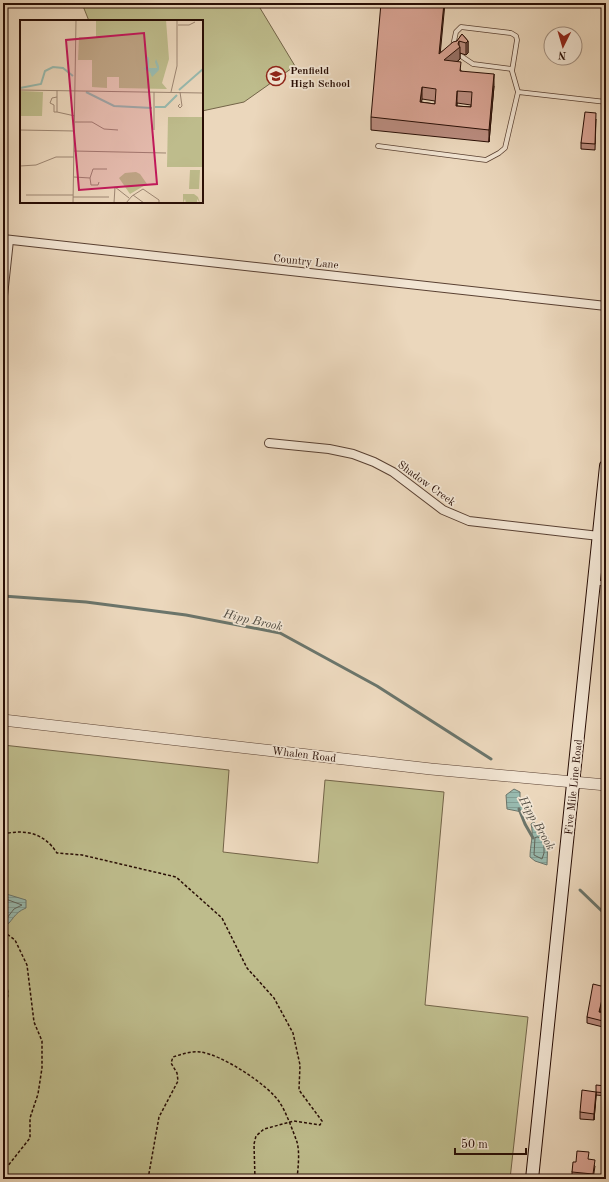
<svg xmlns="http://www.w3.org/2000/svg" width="609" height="1182" viewBox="0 0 609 1182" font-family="'Old Standard TT',serif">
<defs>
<pattern id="water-rules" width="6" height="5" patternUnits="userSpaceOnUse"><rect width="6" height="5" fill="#98baaf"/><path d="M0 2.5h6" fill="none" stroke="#839f95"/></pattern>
</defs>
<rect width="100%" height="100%" fill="#ebd7bc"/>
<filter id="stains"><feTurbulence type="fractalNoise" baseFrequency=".005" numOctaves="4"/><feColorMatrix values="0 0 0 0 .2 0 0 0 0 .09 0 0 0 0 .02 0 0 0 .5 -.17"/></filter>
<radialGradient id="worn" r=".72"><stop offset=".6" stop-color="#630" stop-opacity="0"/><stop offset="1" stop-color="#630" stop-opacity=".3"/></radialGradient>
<g fill="#bebc8c" stroke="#736448">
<path d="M87,3H257L295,66L244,102L202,111V21H89L83,6Z"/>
<path d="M3,745L229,770L223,852L318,863L325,780L444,792L425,1005L528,1017L510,1179H412L378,1175L377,1179H3Z"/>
</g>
<g fill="url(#water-rules)" stroke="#6b756b">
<path d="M514,789L520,792V798L524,801L529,800L532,807L527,813L507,809L506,795Z"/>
<path d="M534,822L539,833L548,837L547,865L535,861L530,857C530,845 534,835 531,824Z"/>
<path d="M3,893L26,900V908C13,913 13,922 3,928Z"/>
</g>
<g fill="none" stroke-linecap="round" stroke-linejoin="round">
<g stroke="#60645a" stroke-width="1">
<path d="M538,837L544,840V853L542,859L534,855L535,838Z"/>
<path d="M3,898L22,905L14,909L3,923"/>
</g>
<g stroke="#6b756b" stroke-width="3">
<path d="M3,596L86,602L186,615L280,633L377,686L491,759"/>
<path d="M519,809L525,824L533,838"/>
<path d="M580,890L606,915"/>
</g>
<g stroke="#594032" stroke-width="5.5">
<g id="service">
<path d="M453,46L456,32L461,27L511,33L516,36L517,40L512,71L518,92"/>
<path d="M461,56L473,64L512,69"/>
<path d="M378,146L486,160L499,153L505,148L518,92L606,102"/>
<path d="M595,582L606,584"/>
</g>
</g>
<g stroke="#594032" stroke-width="10">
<g id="minor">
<path d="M3,239L606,306"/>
<path d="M3,296L9,240"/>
<path d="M269,443L329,449L353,454L374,462L393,472L443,510L469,521L599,536"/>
</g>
</g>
<g stroke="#594032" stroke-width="12">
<path id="tertiary" d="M3,720L431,769L606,785"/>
</g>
<g stroke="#280d04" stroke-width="14">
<path id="secondary" d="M532,1179L606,466"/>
</g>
<g stroke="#280d04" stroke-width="1.5" stroke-dasharray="3 2" stroke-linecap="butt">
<path d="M3,834C26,829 44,833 57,853L82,855L176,877L222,918L247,968L274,998L293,1033L300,1065L299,1090L322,1121L320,1125L294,1121L264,1129L256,1136L254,1144L255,1179"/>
<path d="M3,936L7,934L15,940L27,965L34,1022L42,1041V1068L38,1094L30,1118V1138L3,1172"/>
<path d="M3,965L8,993L3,1043"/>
<path d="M3,998L8,993"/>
<path d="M148,1179L159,1117L178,1081L177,1073L171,1063L173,1057C182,1054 191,1051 200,1052C221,1054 269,1085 280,1103C286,1112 293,1131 297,1142C300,1153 298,1168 297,1179"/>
</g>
<use href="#service" stroke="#f2e5d3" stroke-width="4"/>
<use href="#minor" stroke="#f2e5d3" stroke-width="8"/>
<use href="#tertiary" stroke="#f2e5d3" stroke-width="11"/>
<use href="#secondary" stroke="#f2e5d3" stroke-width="12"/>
</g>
<g fill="#b98b7e" stroke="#280d04" fill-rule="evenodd">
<path d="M462,34L468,41V53L466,55L460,53V59L457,62L461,71L494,86L489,142L371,130V117L440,53L457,41ZM422,99L435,101V104L421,102ZM457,103L471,105V107L457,106Z"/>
<path d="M596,119L595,150L581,149V143Z"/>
<path d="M605,994L601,1012L605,1020L603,1027L587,1023V1017Z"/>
<path d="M606,1086V1096L596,1095L594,1120L580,1119V1112L596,1092Z"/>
<path d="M588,1159L595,1166L593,1179H583L572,1178V1172L576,1162Z"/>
</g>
<g fill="#967166" stroke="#280d04">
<path d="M444,3H445L439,66V54Z"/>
<path d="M459,41V48L460,47V59L444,73V60Z"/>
<path d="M468,41V53L466,55V43Z"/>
<path d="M494,74V86L489,142V130Z"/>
<path d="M422,87V99L420,114V102Z"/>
<path d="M457,91V103L456,118V106Z"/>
<path d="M605,987V994L599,1018V1012Z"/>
<path d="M605,1013V1020L603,1027V1021Z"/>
<path d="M596,1092V1098L594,1120V1114Z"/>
</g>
<g fill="#d7a292" stroke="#280d04" fill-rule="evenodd">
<path d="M381,3H444L439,54L453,42L457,41L462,34L468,41L466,43L459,41L458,44L460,47L444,60L461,62L460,71L494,74L489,130L371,117ZM422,87L436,89L435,104L420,102ZM457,91L472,92L471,107L456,106Z"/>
<path d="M585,112L596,113L595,144L581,143Z"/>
<path d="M593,984L605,987L599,1012L605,1013L603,1021L587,1017Z"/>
<path d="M596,1085L606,1086V1093L596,1092Z"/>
<path d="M582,1090L596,1092L594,1114L580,1112Z"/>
<path d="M577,1151L589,1152L588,1159L595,1160L593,1174L572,1172L573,1162H576Z"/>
</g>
<defs>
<g id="school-ring" transform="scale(1)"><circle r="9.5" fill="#f2e5d3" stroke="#8f2418" stroke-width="1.5"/><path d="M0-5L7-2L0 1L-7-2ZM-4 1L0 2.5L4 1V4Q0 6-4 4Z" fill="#8f2418"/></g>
</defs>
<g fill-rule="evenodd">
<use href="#school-ring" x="276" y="76"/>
</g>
<g text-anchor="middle" stroke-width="3.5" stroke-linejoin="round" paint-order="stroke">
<g font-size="11" font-weight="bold" fill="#280d04" stroke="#f2e5d3" text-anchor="start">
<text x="290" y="74">Penfield<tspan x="290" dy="13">High School</tspan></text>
</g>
<g font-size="11" fill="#280d04" stroke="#f2e5d3">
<text transform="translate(306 261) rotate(6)" y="4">Country Lane</text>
<text transform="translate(427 483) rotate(36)" y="4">Shadow Creek</text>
<text transform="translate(304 754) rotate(7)" y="4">Whalen Road</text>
<text transform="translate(573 787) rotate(-84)" y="4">Five Mile Line Road</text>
</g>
<g font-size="12" font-style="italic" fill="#4f4a40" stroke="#f2e5d3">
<text transform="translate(253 620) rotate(13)" y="4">Hipp Brook</text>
<text transform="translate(537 823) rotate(60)" y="4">Hipp Brook</text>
</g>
</g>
<g transform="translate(20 20)">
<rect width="183" height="183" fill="#ebd7bc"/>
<path d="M76,0H146L149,39L142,63L147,69L99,68V57H87V68L72,67V40H58L59,17L76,18ZM170,150H180L179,169H169ZM116,152L120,154L127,164L110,174L99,158L105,153ZM163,174H174L178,177L180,183L177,179H170H177V183H166L165,179L163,183Z" fill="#bebc8c"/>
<path d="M0,71L23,72L22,96H0Z" fill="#bebc8c"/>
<path d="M148,97H183V147H147Z" fill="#bebc8c"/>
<path d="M127,36L129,38V48H137L135,42L136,39L139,46V50L132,57L130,52L124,49L127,45Z" fill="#98baaf"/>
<path fill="none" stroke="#98baaf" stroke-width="2" d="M0,68L21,64L25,51L33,47L43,48L53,56M159,70L183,49M66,72L94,86L132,88M135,87H145L157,75"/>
<path fill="none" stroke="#9d8672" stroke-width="1" d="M158,5H169L175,2M0,70L183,73M37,70V92L55,96M151,72L157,46V0M37,77L32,78L30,83L34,85V92H37M160,84L158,86L160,88L162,86L160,72M55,102H72L84,109L98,110M0,110L55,111M134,110V72M54,131L146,133M0,146L16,145L36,137H54M54,157L70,158L73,149H87M70,158L71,165H78L79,162M6,175H53M113,175L124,183M53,177H89M53,183L56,0M94,183L95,167L109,178M106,183L112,176L123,169L139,180V183"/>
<path fill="#c2185b" fill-opacity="0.15" stroke="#c2185b" stroke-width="2" d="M124,13L137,164L59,170L46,20Z"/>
<rect width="183" height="183" fill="none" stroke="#280d04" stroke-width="2"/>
</g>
<rect width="609" height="1182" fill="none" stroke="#ebd7bc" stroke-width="16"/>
<rect x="4" y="4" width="601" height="1174" fill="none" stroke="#280d04" stroke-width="2"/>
<rect x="8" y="8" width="593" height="1166" fill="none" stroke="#280d04"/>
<g transform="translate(563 46) rotate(185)"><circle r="19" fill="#f2e5d3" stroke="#a18f80"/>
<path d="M0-3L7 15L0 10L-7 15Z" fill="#8f2418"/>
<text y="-6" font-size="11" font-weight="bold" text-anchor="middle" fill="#280d04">N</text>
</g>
<path d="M455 1148v6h71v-6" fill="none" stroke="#280d04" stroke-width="2"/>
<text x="461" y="1148" font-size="12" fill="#280d04" stroke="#f2e5d3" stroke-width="3" paint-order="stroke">50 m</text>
<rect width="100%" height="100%" filter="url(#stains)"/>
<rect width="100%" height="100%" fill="url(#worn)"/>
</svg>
